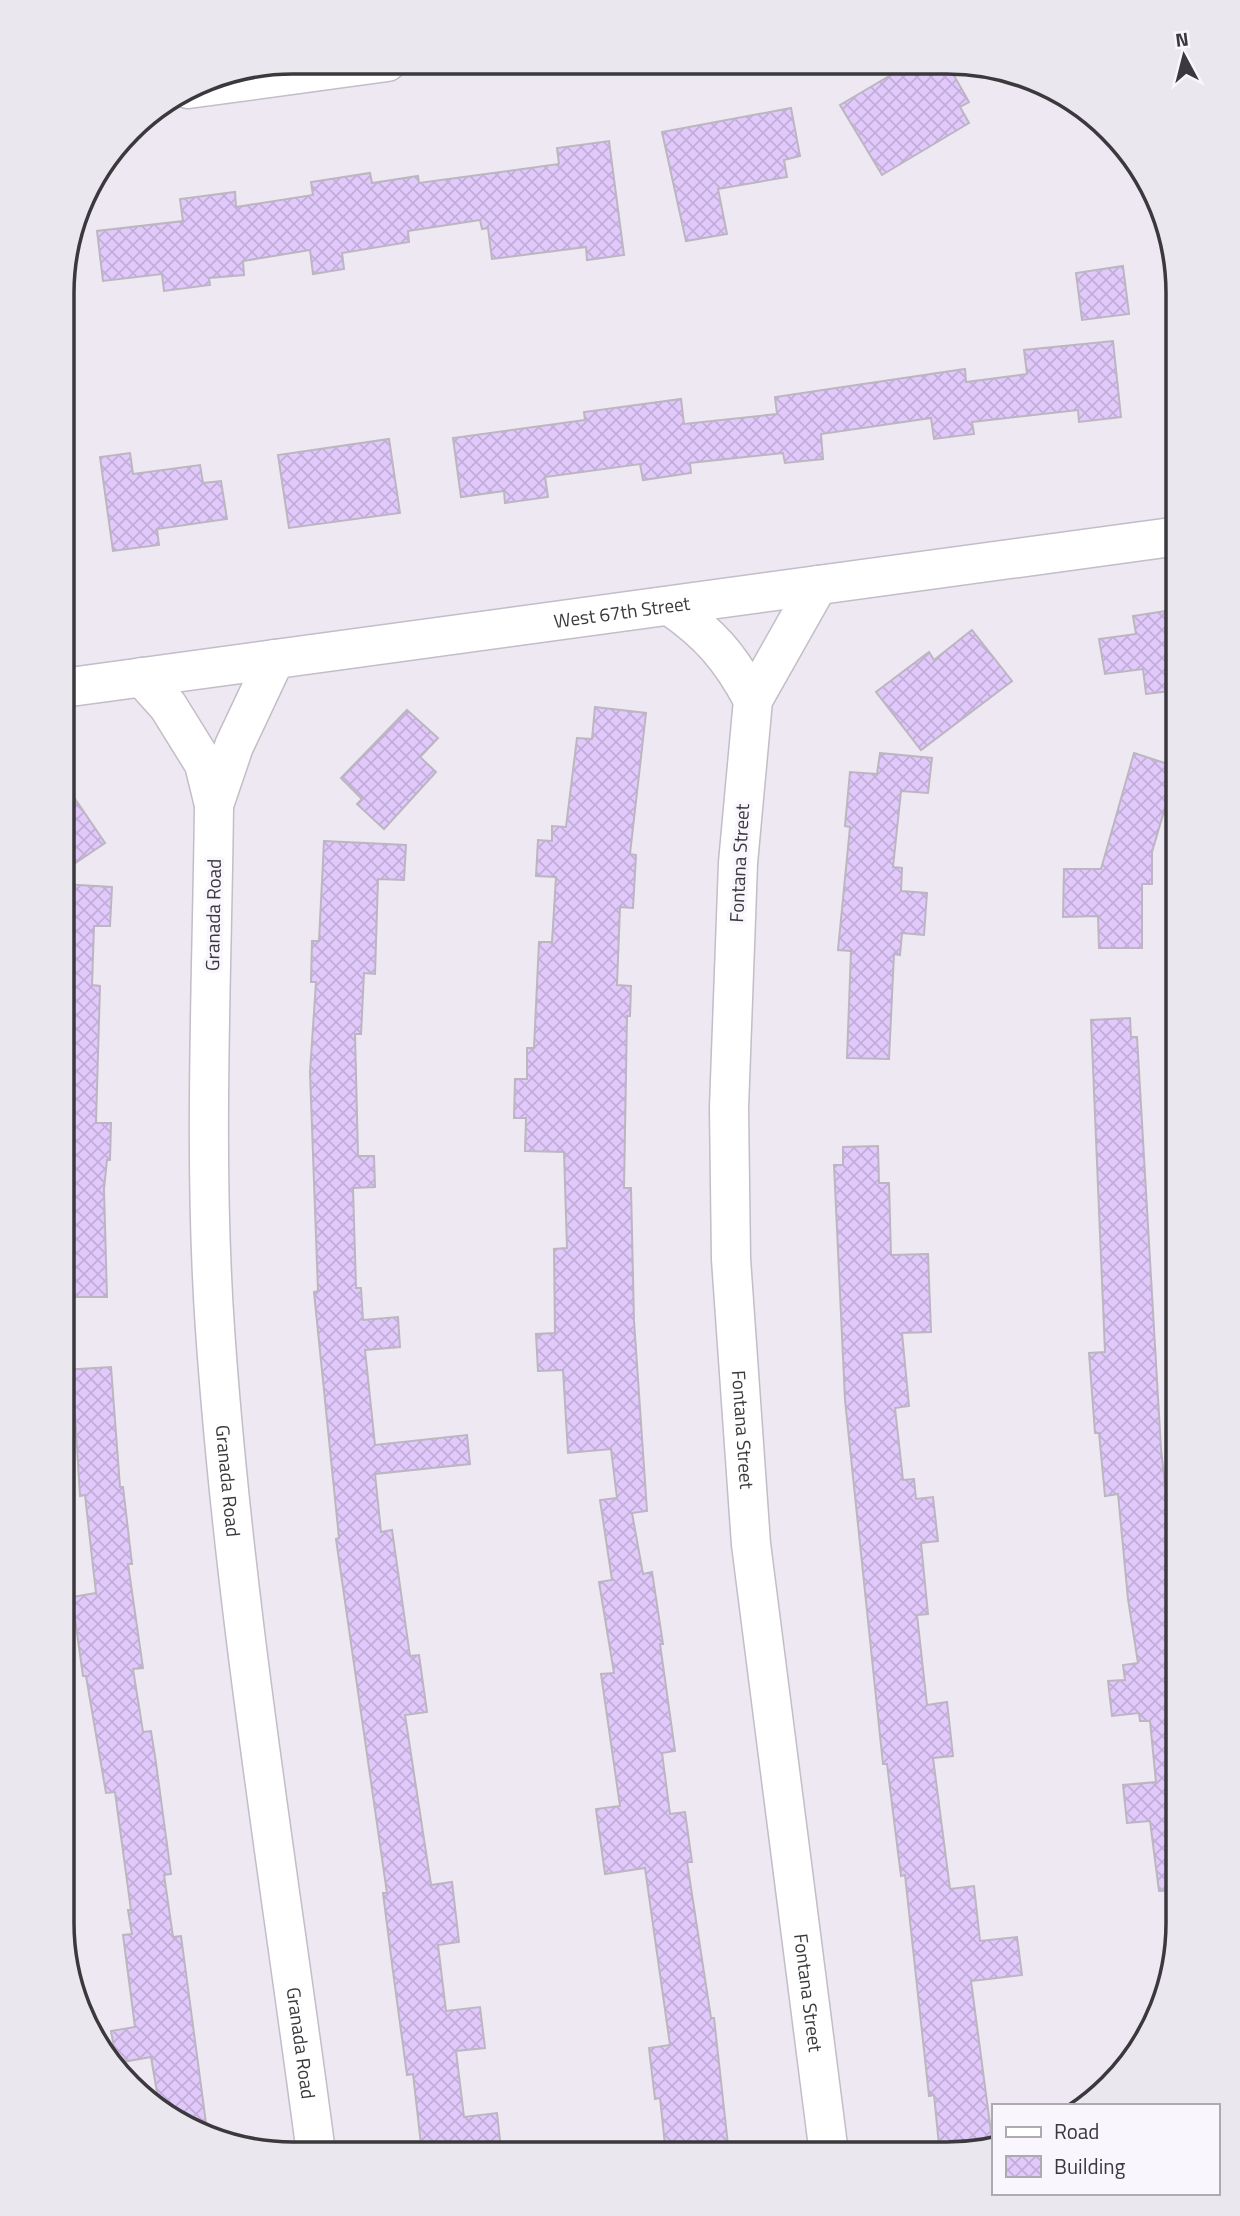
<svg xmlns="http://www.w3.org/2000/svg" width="1240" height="2216" viewBox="0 0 1240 2216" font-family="'Titillium Web',sans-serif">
<defs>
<pattern id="building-cross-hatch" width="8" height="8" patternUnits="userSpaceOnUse" patternTransform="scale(1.75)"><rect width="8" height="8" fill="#e1c9fb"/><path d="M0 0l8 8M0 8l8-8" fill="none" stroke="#c2add8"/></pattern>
</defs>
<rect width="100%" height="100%" fill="#ede8f2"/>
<g fill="url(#building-cross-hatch)" stroke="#bbb6c0" stroke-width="2">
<path d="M908,65H948L969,102L960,107L969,123L882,175L840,105Z"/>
<path d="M791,108L800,156L784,160L787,177L718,189L727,234L686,241L662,132Z"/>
<path d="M609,141L624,255L587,260L586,247L492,259L488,228L482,229L480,220L408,231L409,242L342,253L344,269L313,274L310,250L243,261L244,275L209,278L210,285L164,291L162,274L103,281L97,231L183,221L180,199L235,192L236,207L313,195L311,182L370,173L372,183L418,176L419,183L559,164L557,148Z"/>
<path d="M1123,266L1129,314L1082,320L1076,273Z"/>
<path d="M1113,341L1121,417L1079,422L1078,410L972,422L974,434L934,439L931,418L821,434L823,459L785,463L783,453L690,463L691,473L643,480L640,464L545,477L548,497L505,503L504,491L461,497L453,438L585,420L584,412L681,399L684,424L777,414L775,397L965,369L966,382L1027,374L1024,350Z"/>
<path d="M389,439L400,513L289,528L278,455Z"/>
<path d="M130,453L133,474L200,465L203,483L221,481L227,519L157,529L159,545L113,551L100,457Z"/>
<path d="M1179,609V690L1146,694L1143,669L1105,674L1099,639L1136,634L1133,616Z"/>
<path d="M972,630L1012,681L921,750L876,692L929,652L934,660Z"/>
<path d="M595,707L646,713L630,854L636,855L633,908L620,907L617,985L631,986L630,1016H627L624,1188H631L634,1321L647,1511L632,1513L643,1574L652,1572L663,1644H660L675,1751L662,1753L670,1814L685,1812L692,1862H687L711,2018H714L729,2154H666L660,2098L655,2099L649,2048L670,2045L645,1868L605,1874L596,1809L620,1806L601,1674L614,1673L599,1582L612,1580L600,1500L617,1498L611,1449L568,1453L563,1370L538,1371L536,1334L555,1333L554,1249L567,1248L564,1152L525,1151L526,1118H514L515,1079H527V1048H534L539,942H552L556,877L536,876L538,840L552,841V826L566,827L577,738L592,739Z"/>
<path d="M407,710L438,738L420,757L436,772L384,829L357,804L362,799L341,778Z"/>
<path d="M880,753L932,758L928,793L901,791L893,867L902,868L901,891L927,893L924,935L902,933L900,955L894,954L889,1059L847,1058L851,951L838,950L850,827L845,826L850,772L877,774Z"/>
<path d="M1134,753L1177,767L1152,852V884H1142V948H1099L1098,916L1063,917L1064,869H1101Z"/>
<path d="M63,781L105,843L62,872L63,842Z"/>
<path d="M324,841L406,845L404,880L378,879L375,974L364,973L361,1034H355L358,1156H374L375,1187L353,1188L356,1288H361L363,1320L398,1317L400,1347L365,1350L375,1445L467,1435L470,1464L375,1474L381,1532L392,1530L410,1656L419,1655L427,1712L405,1715L431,1885L452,1882L459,1942L438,1945L446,2011L480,2007L485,2048L456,2051L464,2117L497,2113L501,2149L422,2153L413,2074L407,2075L392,1964L383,1893H387L336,1539L339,1538L314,1292L318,1291L310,1072L316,982H311L312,941H319Z"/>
<path d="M62,884L112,887L110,926H94L92,985L100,986L96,1123H111L110,1160H107L104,1189L107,1297H62Z"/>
<path d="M1130,1018L1131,1037H1137L1161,1449L1178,1600V1890L1159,1891L1150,1821L1127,1823L1123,1785L1156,1782L1150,1721H1140L1139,1713L1112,1716L1108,1681L1125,1680L1123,1665L1138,1663L1128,1599L1118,1494L1105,1496L1099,1433H1095L1089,1353L1105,1352L1091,1020Z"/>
<path d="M878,1146L879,1183H889L891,1255L928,1254L931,1332L902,1333L909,1406L895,1408L903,1480L914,1479L916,1499L933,1497L938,1541L921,1543L928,1614L917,1615L927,1705L947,1702L953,1756L933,1758L950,1889L974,1886L980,1941L1017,1937L1022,1975L971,1981L993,2147L948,2155H940L934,2095L929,2096L905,1875L901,1876L887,1764H883L845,1400L834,1165H843V1147Z"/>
<path d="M111,1367L120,1487H123L132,1564H128L143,1668L133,1669L143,1732L151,1731L156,1763L171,1874L164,1875L173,1937L181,1936L208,2138L160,2110L151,2057L117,2063L111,2031L135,2027L123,1935L132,1934L128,1910H131L115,1792L106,1793L86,1676H83L72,1597L96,1593L85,1495L80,1496L75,1415L62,1416V1370Z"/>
</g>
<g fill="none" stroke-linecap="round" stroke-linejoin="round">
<g stroke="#c2bdc7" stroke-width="41">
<g id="minor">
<path d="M188,89L387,62"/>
<path id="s1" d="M818,585L753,700L738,863L729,1108L731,1259L751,1544L829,2154"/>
<path d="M670,606C710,634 730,657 753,700"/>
<path id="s2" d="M142,677L168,706L204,764L214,805C212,979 203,1155 215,1329C234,1605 280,1879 316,2153"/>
<path id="s3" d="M63,688L1179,536"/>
<path d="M214,805L234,746L275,659"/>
</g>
</g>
<use href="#minor" stroke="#fff" stroke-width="38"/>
</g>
<g text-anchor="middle" stroke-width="7" stroke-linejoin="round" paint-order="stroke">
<g font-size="19" fill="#3b393d" stroke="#f9f6fe">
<text dy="7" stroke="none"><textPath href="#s3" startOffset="564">West 67th Street</textPath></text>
<text transform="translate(739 863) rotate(-87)" y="7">Fontana Street</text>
<text transform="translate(213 915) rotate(-89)" y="7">Granada Road</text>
<text dy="7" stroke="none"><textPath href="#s1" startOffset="863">Fontana Street</textPath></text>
<text dy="7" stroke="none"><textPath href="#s2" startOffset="826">Granada Road</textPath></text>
<text dy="7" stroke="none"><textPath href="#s1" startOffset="1430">Fontana Street</textPath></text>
<text dy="7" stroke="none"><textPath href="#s2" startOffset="1393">Granada Road</textPath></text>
</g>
</g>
<path d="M0 0H1240V2216H0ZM293 74H947A219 219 0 0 1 1166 293V1923A219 219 0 0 1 947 2142H293A219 219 0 0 1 74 1923V293A219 219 0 0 1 293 74Z" fill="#eae7ef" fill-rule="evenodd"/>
<path fill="none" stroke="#3b393d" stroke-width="3.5" d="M293 74H947A219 219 0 0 1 1166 293V1923A219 219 0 0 1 947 2142H293A219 219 0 0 1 74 1923V293A219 219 0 0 1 293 74Z"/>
<rect x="992" y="2104" width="228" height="91" fill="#f9f6fe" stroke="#adaab1" stroke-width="2"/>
<rect x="1006" y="2127" width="35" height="10" fill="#ffffff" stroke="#adaab1" stroke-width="2"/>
<text x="1054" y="2139" font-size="21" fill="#3b393d">Road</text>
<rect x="1006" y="2156" width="35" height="21" fill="url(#building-cross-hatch)" stroke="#adaab1" stroke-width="2"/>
<text x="1054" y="2174" font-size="21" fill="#3b393d">Building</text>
<g transform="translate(1184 56) rotate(353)" stroke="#f9f6fe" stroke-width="5" paint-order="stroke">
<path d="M0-5L12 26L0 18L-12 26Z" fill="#3b393d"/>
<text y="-10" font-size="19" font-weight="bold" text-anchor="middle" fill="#3b393d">N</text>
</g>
</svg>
